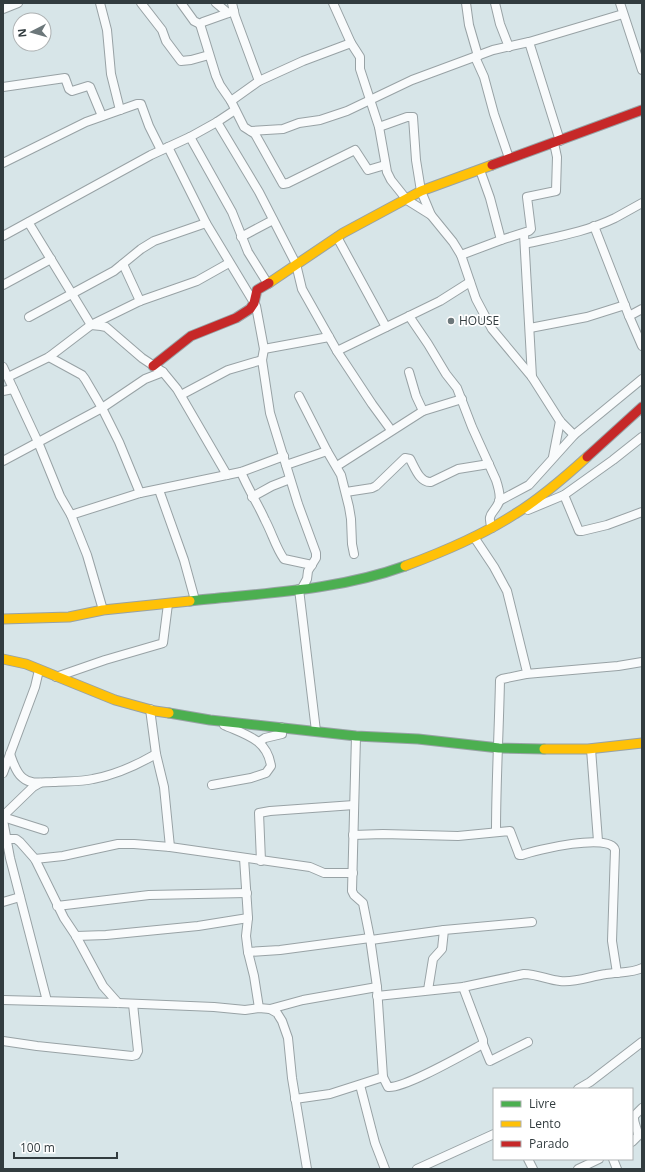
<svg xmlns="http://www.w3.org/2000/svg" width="645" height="1172" viewBox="0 0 645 1172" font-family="'Open Sans',sans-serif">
<rect width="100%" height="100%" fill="#d7e5e8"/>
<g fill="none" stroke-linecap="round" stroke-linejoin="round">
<g stroke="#98a2a5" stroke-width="10">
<g id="street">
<path d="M100,3L107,30L111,74L120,110"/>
<path d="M141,3L162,30L166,41L181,61L191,60L209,55"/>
<path d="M181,3L194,21L200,24"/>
<path d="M216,3L228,13"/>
<path d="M232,3L235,16L259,81"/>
<path d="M333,3L351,43L360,57V69L379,127L387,172L391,180L407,200L431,215"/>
<path d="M466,3L469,25L478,56"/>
<path d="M495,3L500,24L509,47"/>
<path d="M620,3L642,70"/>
<path d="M3,9L18,3"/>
<path d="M200,24L216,76L220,85L231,101L244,127L255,134L283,184L288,183L355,150L368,170L385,165"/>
<path d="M200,24L203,22L234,11"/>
<path d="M529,42L560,141"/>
<path d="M475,57L484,77L494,114L509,158"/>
<path d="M3,87L65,78L69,89L72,91L88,86L90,87L102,116"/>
<path d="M231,101L259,81L303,61L351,43"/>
<path d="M217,122L259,192L296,264L302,289L337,351L372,404L391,430"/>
<path d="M379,127L407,117H413L416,160L421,191L431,215L453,242L461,255L476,299L492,329L532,377L560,421L574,435"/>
<path d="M251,131L283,129L299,123L320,120L347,111L412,80L493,50L529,42L623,14"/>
<path d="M190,137L232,212L248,252L268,284"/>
<path d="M168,147L206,223L256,306L264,349L262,360L270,413L298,504L316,553V558L308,571L307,579L302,588"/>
<path d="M3,163L86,122L137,104H141L149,126L161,150"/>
<path d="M480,170L490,198L501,240"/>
<path d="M29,222L30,225L91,325L101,326L106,327L142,358L163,372L177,389L227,475"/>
<path d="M594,226L629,316L642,346"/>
<path d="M524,234L532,377"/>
<path d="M3,236L151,155L190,137L217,122L235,110"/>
<path d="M241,237L273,220"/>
<path d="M337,237L386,327"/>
<path d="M525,244C555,237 586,232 615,218C624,213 633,208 642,203"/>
<path d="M461,255L501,240L529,231L531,229L527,197L556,191L557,157L554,143"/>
<path d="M123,264L140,301"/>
<path d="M3,285L51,259"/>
<path d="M409,316L428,344L446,374L457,388L472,427L496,480C498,486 501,496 499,502C494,514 486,513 492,528"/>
<path d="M629,316L642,309"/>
<path d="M29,317L114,271L141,249L154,241L206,223"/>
<path d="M530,328L587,317L625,305"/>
<path d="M264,349L329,337"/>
<path d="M337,351L440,301L470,282"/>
<path d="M49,357L82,375L85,379L102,408L119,442L140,493"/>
<path d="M3,367L38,442L60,496L71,515L87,555L103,610"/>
<path d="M409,372L416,396L423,411"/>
<path d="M8,377L49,357L91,325L140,301L197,281L229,263"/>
<path d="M3,391L13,389"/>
<path d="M181,395L228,370L262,360"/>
<path d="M299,396L327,451L341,475L349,507L351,519L352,544L354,554"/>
<path d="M553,457L560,421"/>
<path d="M3,461L102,408L145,379L163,372"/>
<path d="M286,465L327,451"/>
<path d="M337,466L423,411L462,399"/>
<path d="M241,472C248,489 258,504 265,520C272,533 276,548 284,559L312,565"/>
<path d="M159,490L184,560L195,600"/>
<path d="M346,492L372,488L376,486L405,458L410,459C415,468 420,483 431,482L458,469L489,464"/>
<path d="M564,495L579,531H582L607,525L642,512"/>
<path d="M252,497L272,486L290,479"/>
<path d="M499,501L529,485L574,435L642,379"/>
<path d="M528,510L564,495L613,460L642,437"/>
<path d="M71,515L140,493L241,472L284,456"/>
<path d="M474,537L494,567L507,591L527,672L526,674L502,679L500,680C499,731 496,781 496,832"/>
<path d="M299,589L316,731"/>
<path d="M526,674L618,666L642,662"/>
<path d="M56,677L105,660L160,644L163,643L168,604"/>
<path d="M150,709L156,754L164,787L170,847"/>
<path d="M356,736L352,891L354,895L363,903L370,938L377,987L383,1077L388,1087C404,1089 466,1053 483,1044V1040L463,987"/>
<path d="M259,742L265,738L282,734L281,727"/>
<path d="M591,749L598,841"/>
<path d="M10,754C13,762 16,773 23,778C31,785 43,782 53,782C66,781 80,782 93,779C115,775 137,765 156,754"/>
<path d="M3,773L35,687L39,670"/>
<path d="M212,785L251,778L266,773L271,766C267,739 246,735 224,725"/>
<path d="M3,816L33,787L40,783"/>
<path d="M3,817L44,830"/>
<path d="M3,820L10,858L47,1001"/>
<path d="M353,835L383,834L458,836L510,831L518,852L519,855H522C535,850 611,832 615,850L612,941L617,973"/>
<path d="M7,839H16L20,842L35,859L64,918L76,936L103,986L118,1003"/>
<path d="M244,858L248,918L246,936L248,952L254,976L259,1008"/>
<path d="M35,859L63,856L118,844H134L170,847L310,867L324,873H353"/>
<path d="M261,861L259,813L270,811L354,805"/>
<path d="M3,902L20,897"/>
<path d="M57,906L149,895L247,893"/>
<path d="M76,936L106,935L198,926L248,918"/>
<path d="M371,940L444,930"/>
<path d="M248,952L280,950L370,938"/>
<path d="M428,990L433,959L442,949L444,930L532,922"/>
<path d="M377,996L463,987L524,974C537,974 548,980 560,981C575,983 591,976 606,974C617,972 633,973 642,968"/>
<path d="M3,1000L118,1003L214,1007L245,1010L259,1008L270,1009L277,1013L282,1021L288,1038L292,1078L307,1169"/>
<path d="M270,1009L303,1000L377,987"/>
<path d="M3,1041L37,1046L132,1056L136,1055L138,1051L133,1004"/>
<path d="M483,1044L490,1061L528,1042"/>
<path d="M360,1085L375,1143L385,1169"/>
<path d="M578,1089L590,1082L642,1042"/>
<path d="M295,1099L330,1094L383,1077"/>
<path d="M632,1142L638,1136C638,1129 633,1123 634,1116L642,1108"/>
<path d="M528,1159L533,1169"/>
<path d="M613,1159L617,1169"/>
<path d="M417,1169L494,1134"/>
<path d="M578,1169L599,1159"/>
</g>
</g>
<g stroke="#98a2a5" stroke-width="11">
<g id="fast">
<path d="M190,601C262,593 336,591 405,566"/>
<path d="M169,713L210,720L356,736L418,739L499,748L544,749"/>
</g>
</g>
<g stroke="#98a2a5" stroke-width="11">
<g id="slow">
<path d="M269,283L343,233L421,191L492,165"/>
<path d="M405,566C443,552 481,536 515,514C541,498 564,478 587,457"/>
<path d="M3,619L69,617L103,610L190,601"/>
<path d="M3,659L26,664L115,700L155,711L169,713"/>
<path d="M544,749H588L642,743"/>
</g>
</g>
<g stroke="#98a2a5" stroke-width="11">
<g id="jam">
<path d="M492,165L642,110"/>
<path d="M153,366L191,336L236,318L250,309L254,303L257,290L269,283"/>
<path d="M587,457L642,407"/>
</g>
</g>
<use href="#street" stroke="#f9fbfc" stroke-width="8"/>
<use href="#fast" stroke="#4caf50" stroke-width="9"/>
<use href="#slow" stroke="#ffc107" stroke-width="9"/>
<use href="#jam" stroke="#c62828" stroke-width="9"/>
</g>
<circle fill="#6c777a" stroke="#fff" stroke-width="1.5" cx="451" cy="321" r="4"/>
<g text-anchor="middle" stroke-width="3.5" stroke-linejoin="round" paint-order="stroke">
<g font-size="12" fill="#323c3f" stroke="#fff" text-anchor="start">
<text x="459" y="325">HOUSE</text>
</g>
</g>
<rect width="645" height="1172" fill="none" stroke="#323c3f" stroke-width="8"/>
<rect x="493" y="1088" width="140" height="72" fill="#ffffff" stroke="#adb1b2"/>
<rect x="501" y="1101" width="20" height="6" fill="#4caf50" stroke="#adb1b2"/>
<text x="529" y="1108" font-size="12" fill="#323c3f">Livre</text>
<rect x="501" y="1121" width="20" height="6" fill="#ffc107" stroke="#adb1b2"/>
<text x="529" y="1128" font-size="12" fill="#323c3f">Lento</text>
<rect x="501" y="1141" width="20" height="6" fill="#c62828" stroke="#adb1b2"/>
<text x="529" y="1148" font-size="12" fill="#323c3f">Parado</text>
<g transform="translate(32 32) rotate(264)"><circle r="19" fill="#ffffff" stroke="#adb1b2"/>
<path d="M0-3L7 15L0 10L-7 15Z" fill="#6c777a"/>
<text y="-6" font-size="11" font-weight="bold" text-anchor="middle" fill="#323c3f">N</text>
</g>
<path d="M14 1152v6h103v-6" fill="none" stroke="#323c3f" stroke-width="2"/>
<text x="20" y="1152" font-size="12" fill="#323c3f" stroke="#ffffff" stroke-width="3" paint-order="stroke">100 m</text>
</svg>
